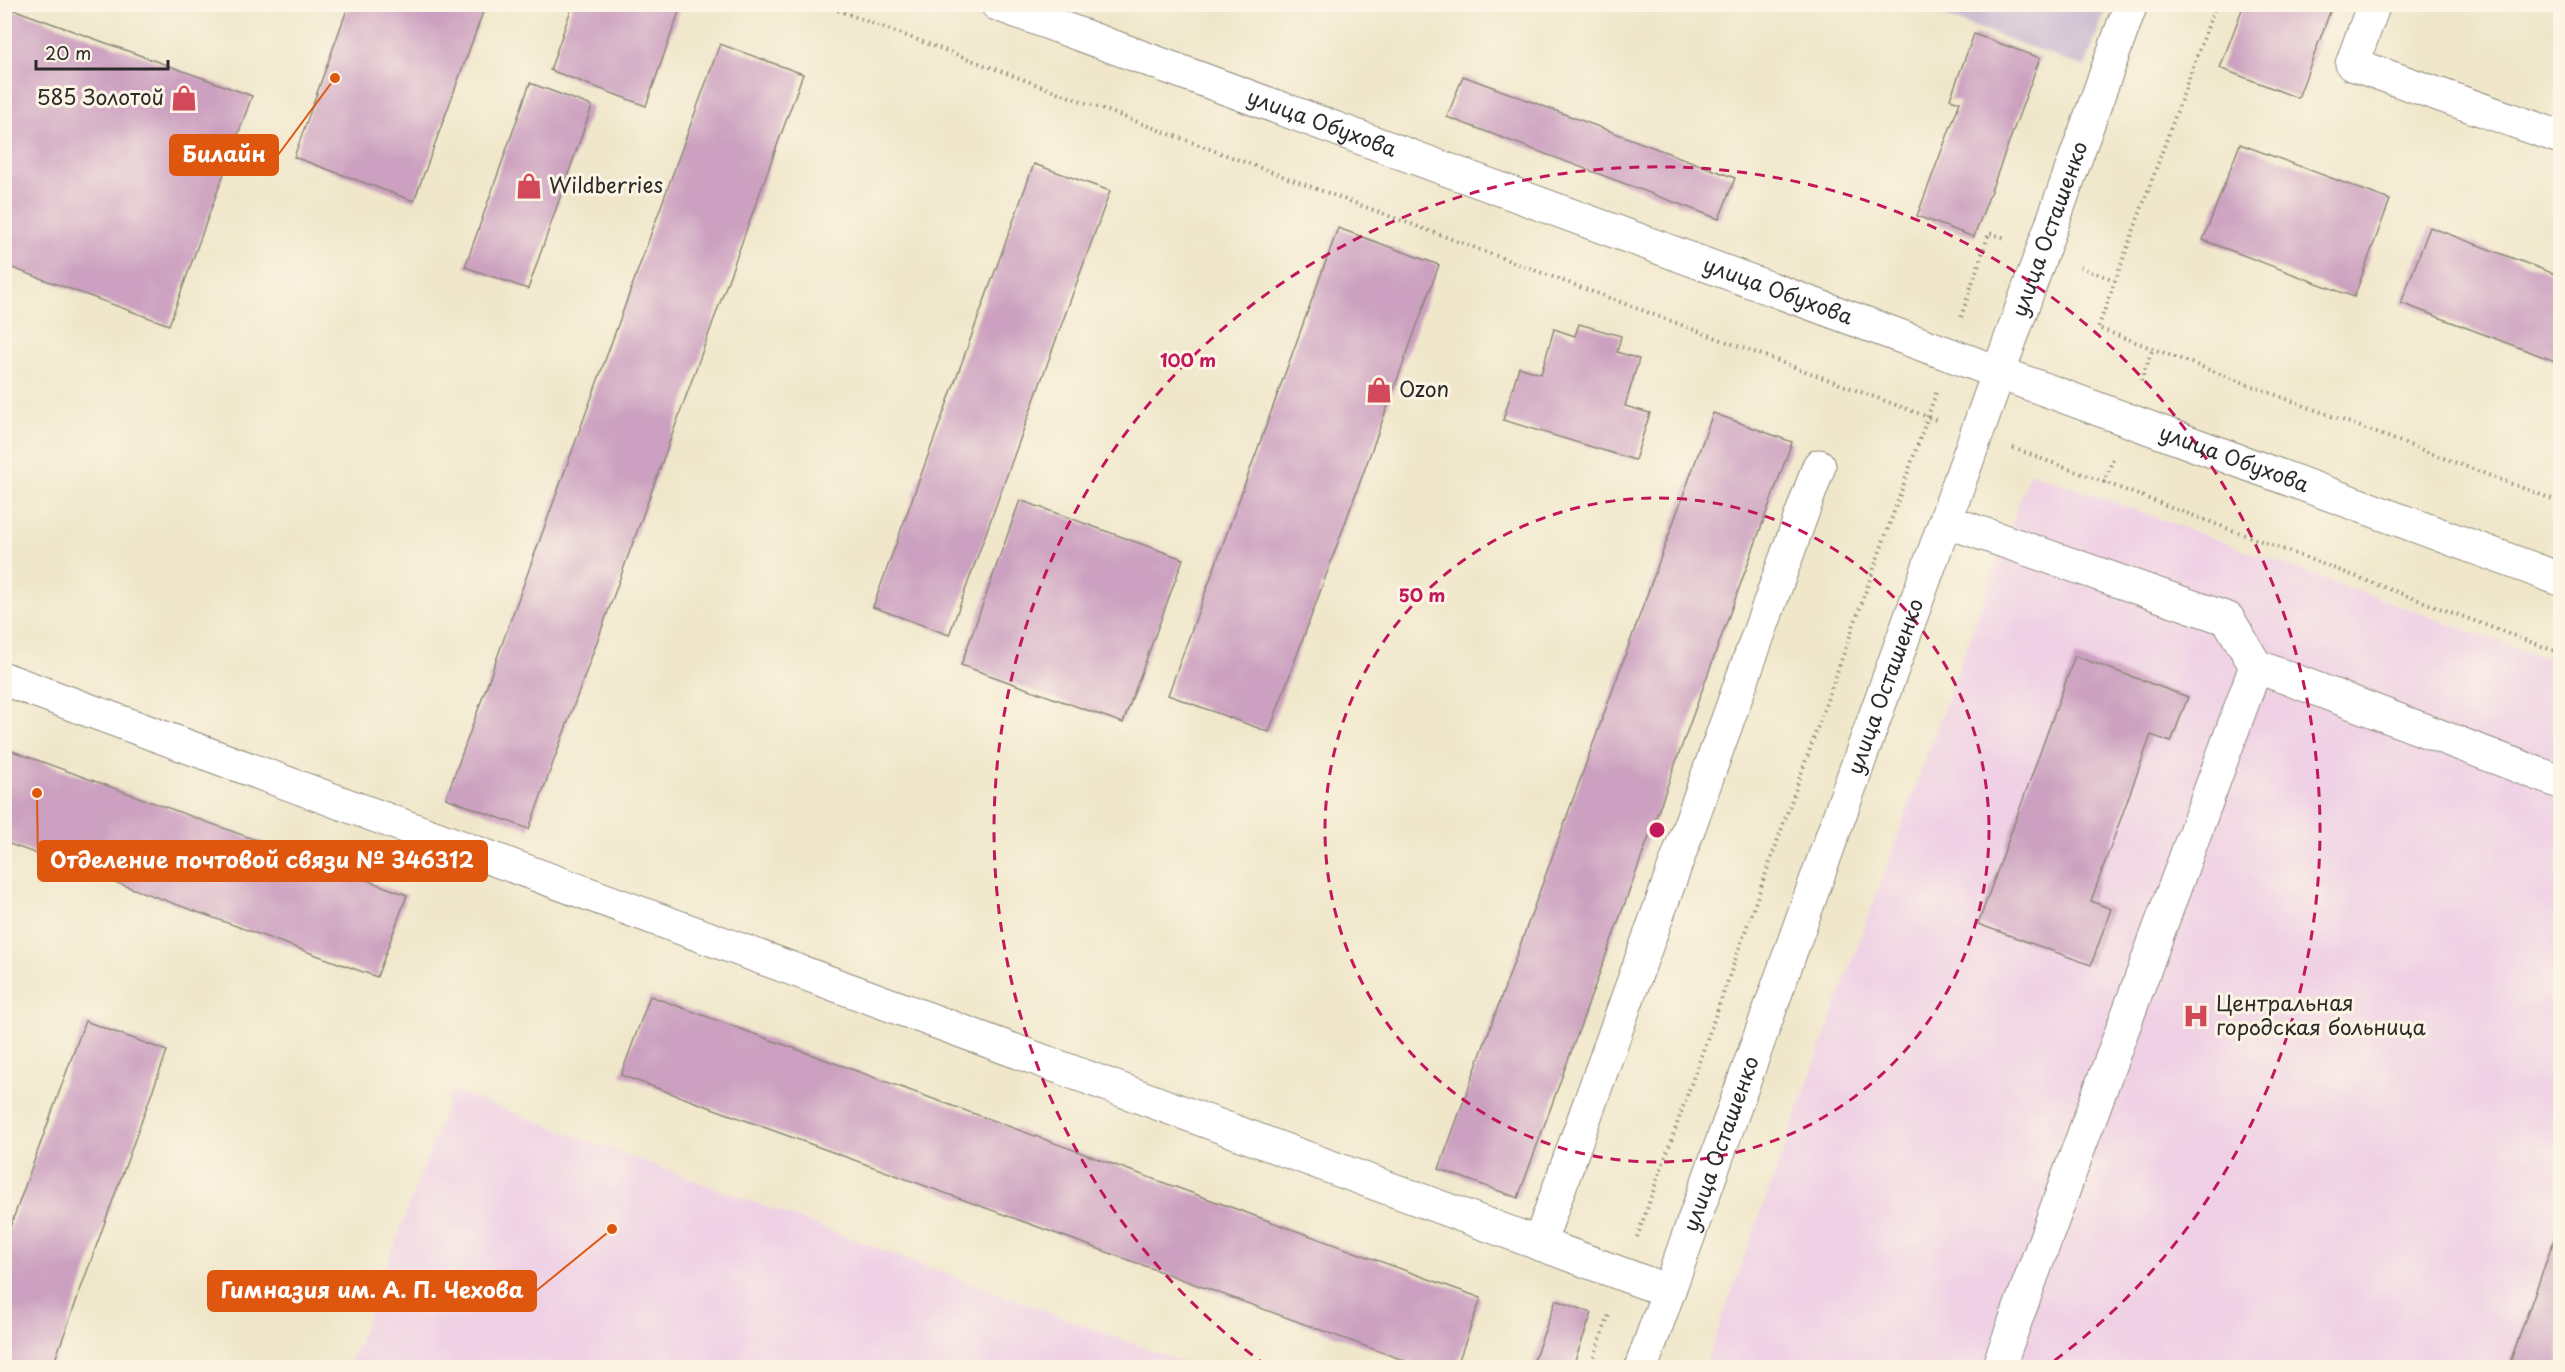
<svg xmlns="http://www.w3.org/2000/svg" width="2565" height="1372" viewBox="0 0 2565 1372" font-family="'Playpen Sans',sans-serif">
<rect width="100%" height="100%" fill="#fcf5e5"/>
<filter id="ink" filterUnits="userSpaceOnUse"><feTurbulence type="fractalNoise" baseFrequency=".0167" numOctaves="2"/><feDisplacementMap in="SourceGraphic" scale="12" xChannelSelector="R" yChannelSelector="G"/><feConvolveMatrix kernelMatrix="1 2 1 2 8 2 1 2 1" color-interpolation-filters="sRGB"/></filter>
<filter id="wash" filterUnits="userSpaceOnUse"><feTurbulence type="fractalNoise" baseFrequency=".008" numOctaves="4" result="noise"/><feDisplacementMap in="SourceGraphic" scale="24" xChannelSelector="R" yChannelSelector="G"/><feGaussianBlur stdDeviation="1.35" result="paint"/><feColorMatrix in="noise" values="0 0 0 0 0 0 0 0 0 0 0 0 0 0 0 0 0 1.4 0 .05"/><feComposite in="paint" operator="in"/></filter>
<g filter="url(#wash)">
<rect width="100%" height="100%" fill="#f0e7cb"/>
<g fill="#efd0e5">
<path d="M2030,472L2560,664V1367L1704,1368Z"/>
<path d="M452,1090L1196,1367H349Z"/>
</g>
<path fill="#cdbed2" d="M1914,5H2107L2085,67Z"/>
<g id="blocks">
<g fill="#cca0c0">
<path d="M349,4H486L414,201L294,157Z"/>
<path d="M573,4H669L680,9L646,106L550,70Z"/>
<path d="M2244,4H2333L2298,98L2220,68Z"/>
<path d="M4,6L252,96L169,325L4,265Z"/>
<path d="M1974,34L2040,58L1974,237L1917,216L1960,102L1950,99Z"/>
<path d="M720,44L803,74L529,829L446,798Z"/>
<path d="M1463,76L1735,178L1719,219L1447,117Z"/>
<path d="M530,83L592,106L528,289L465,267Z"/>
<path d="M2240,144L2390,200L2354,297L2203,240Z"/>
<path d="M1034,164L1110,191L949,635L873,607Z"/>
<path d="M2430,227L2560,276V363L2401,303Z"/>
<path d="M1338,228L1439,265L1269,732L1168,695Z"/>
<path d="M1579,324L1621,336L1617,352L1639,359L1625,406L1650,413L1635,460L1503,420L1519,367L1541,374L1554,329L1575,336Z"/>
<path d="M1713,413L1792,442L1518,1198L1439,1169Z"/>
<path d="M1020,500L1183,559L1123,723L961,665Z"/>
<path d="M2075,656L2188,697L2171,742L2151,735L2091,901L2111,909L2091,965L1978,924Z"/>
<path d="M4,748L407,895L377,977L4,842Z"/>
<path d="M650,996L1481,1298L1456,1368H1425L621,1075Z"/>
<path d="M85,1021L167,1051L52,1368H4V1244Z"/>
<path d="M2560,1223V1368H2508Z"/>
<path d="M1556,1300L1592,1313L1572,1368H1531Z"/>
</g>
</g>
</g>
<g filter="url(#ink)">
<use href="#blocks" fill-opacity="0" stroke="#8e897b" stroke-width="1.5"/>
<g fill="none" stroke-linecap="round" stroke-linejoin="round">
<g stroke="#8e897b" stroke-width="35">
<g id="minor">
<path d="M2374,4L2352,64L2560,137"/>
<path d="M1946,521L2228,619L2256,666L1998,1368"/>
<path d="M2256,666L2560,782"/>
<path d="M4,679L1668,1291"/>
<path d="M1539,1244L1819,466"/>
<path id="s1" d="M1641,1368L2131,4"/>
</g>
</g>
<g stroke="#8e897b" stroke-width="35">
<g id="major">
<path id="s2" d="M997,4L2560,579"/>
</g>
</g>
<g stroke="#8e897b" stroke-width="4" stroke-dasharray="1.5 4.5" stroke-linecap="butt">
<path d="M821,4L1939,421"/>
<path d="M2216,4L2098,328L2560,502"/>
<path d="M2080,267L2114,280"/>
<path d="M1961,317L1989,233L2005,238"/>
<path d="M2141,381L2153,348"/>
<path d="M2013,448L2560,653"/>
<path d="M2104,483L2114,456"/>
<path d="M1637,1237L1936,393"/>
<path d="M1590,1368L1610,1312"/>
</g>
<use href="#minor" stroke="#fff" stroke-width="33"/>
<use href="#major" stroke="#fff" stroke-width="33"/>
</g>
</g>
<g fill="none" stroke="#c2185b" stroke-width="3" stroke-dasharray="10 8">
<circle cx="1657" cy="830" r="332"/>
<path d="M1267 1366A663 663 0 1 1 2047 1366"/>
</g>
<defs>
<g id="shop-bare" transform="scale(2.07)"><path d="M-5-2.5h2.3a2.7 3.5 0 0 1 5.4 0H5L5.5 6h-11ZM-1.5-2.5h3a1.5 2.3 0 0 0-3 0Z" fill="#d1495b" stroke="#fcf5e5" stroke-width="2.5" paint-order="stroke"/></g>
<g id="hospital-bare" transform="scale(2.07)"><path d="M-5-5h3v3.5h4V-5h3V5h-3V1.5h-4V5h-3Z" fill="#d1495b" stroke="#fcf5e5" stroke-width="2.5" paint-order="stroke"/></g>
</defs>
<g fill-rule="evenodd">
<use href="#shop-bare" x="184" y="98"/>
<use href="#shop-bare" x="529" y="186"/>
<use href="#shop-bare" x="1379" y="390"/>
<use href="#hospital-bare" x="2196" y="1016"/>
</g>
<g text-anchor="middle" stroke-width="6" stroke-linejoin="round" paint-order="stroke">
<g font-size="21" fill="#2b2b2b" stroke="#fcf5e5" text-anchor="start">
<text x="164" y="105" text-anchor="end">585 Золотой</text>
<text x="549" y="193">Wildberries</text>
<text x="1399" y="397">Ozon</text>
<text x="2216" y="1011">Центральная<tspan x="2216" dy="24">городская больница</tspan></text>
</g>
<g font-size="21" fill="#2b2b2b" stroke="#fcf5e5">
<text dy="7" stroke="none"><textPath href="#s2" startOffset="346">улица Обухова</textPath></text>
<text dy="7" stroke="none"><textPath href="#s1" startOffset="1210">улица Осташенко</textPath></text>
<text dy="7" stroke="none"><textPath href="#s2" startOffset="832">улица Обухова</textPath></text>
<text dy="7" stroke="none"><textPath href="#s2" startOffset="1318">улица Обухова</textPath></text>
<text dy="7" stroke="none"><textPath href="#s1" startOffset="724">улица Осташенко</textPath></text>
<text dy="7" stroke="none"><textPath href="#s1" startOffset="238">улица Осташенко</textPath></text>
</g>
</g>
<circle cx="1657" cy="830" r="9" fill="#c2185b" stroke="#fcf5e5" stroke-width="3"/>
<g font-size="18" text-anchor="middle" font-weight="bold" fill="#c2185b" stroke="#fcf5e5" stroke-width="6" stroke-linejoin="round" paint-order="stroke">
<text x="1188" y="367">100 m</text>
<text x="1422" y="602">50 m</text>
</g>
<path fill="none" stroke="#df570e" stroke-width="2" d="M335 78L278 155M37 793L38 861M612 1229L536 1291"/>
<g fill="#df570e" stroke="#fcf5e5" stroke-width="2">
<circle cx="335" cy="78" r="6"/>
<circle cx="37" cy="793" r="6"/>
<circle cx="612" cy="1229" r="6"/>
</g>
<g fill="#df570e" stroke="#df570e" stroke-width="2">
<rect x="170" y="135" width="108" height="40" rx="6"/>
<rect x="38" y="841" width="449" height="40" rx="6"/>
<rect x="208" y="1271" width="328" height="40" rx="6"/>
</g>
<g font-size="22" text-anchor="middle" font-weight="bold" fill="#fff">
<text x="224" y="162">Билайн</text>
<text x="262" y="868">Отделение почтовой связи № 346312</text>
<text x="372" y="1298">Гимназия им. А. П. Чехова</text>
</g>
<rect width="2565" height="1372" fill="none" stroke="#fcf5e5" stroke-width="24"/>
<path d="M36 60v9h132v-9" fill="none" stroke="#2b2b2b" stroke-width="3"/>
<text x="45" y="60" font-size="18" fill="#2b2b2b" stroke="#fcf5e5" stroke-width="4.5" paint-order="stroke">20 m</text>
</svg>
